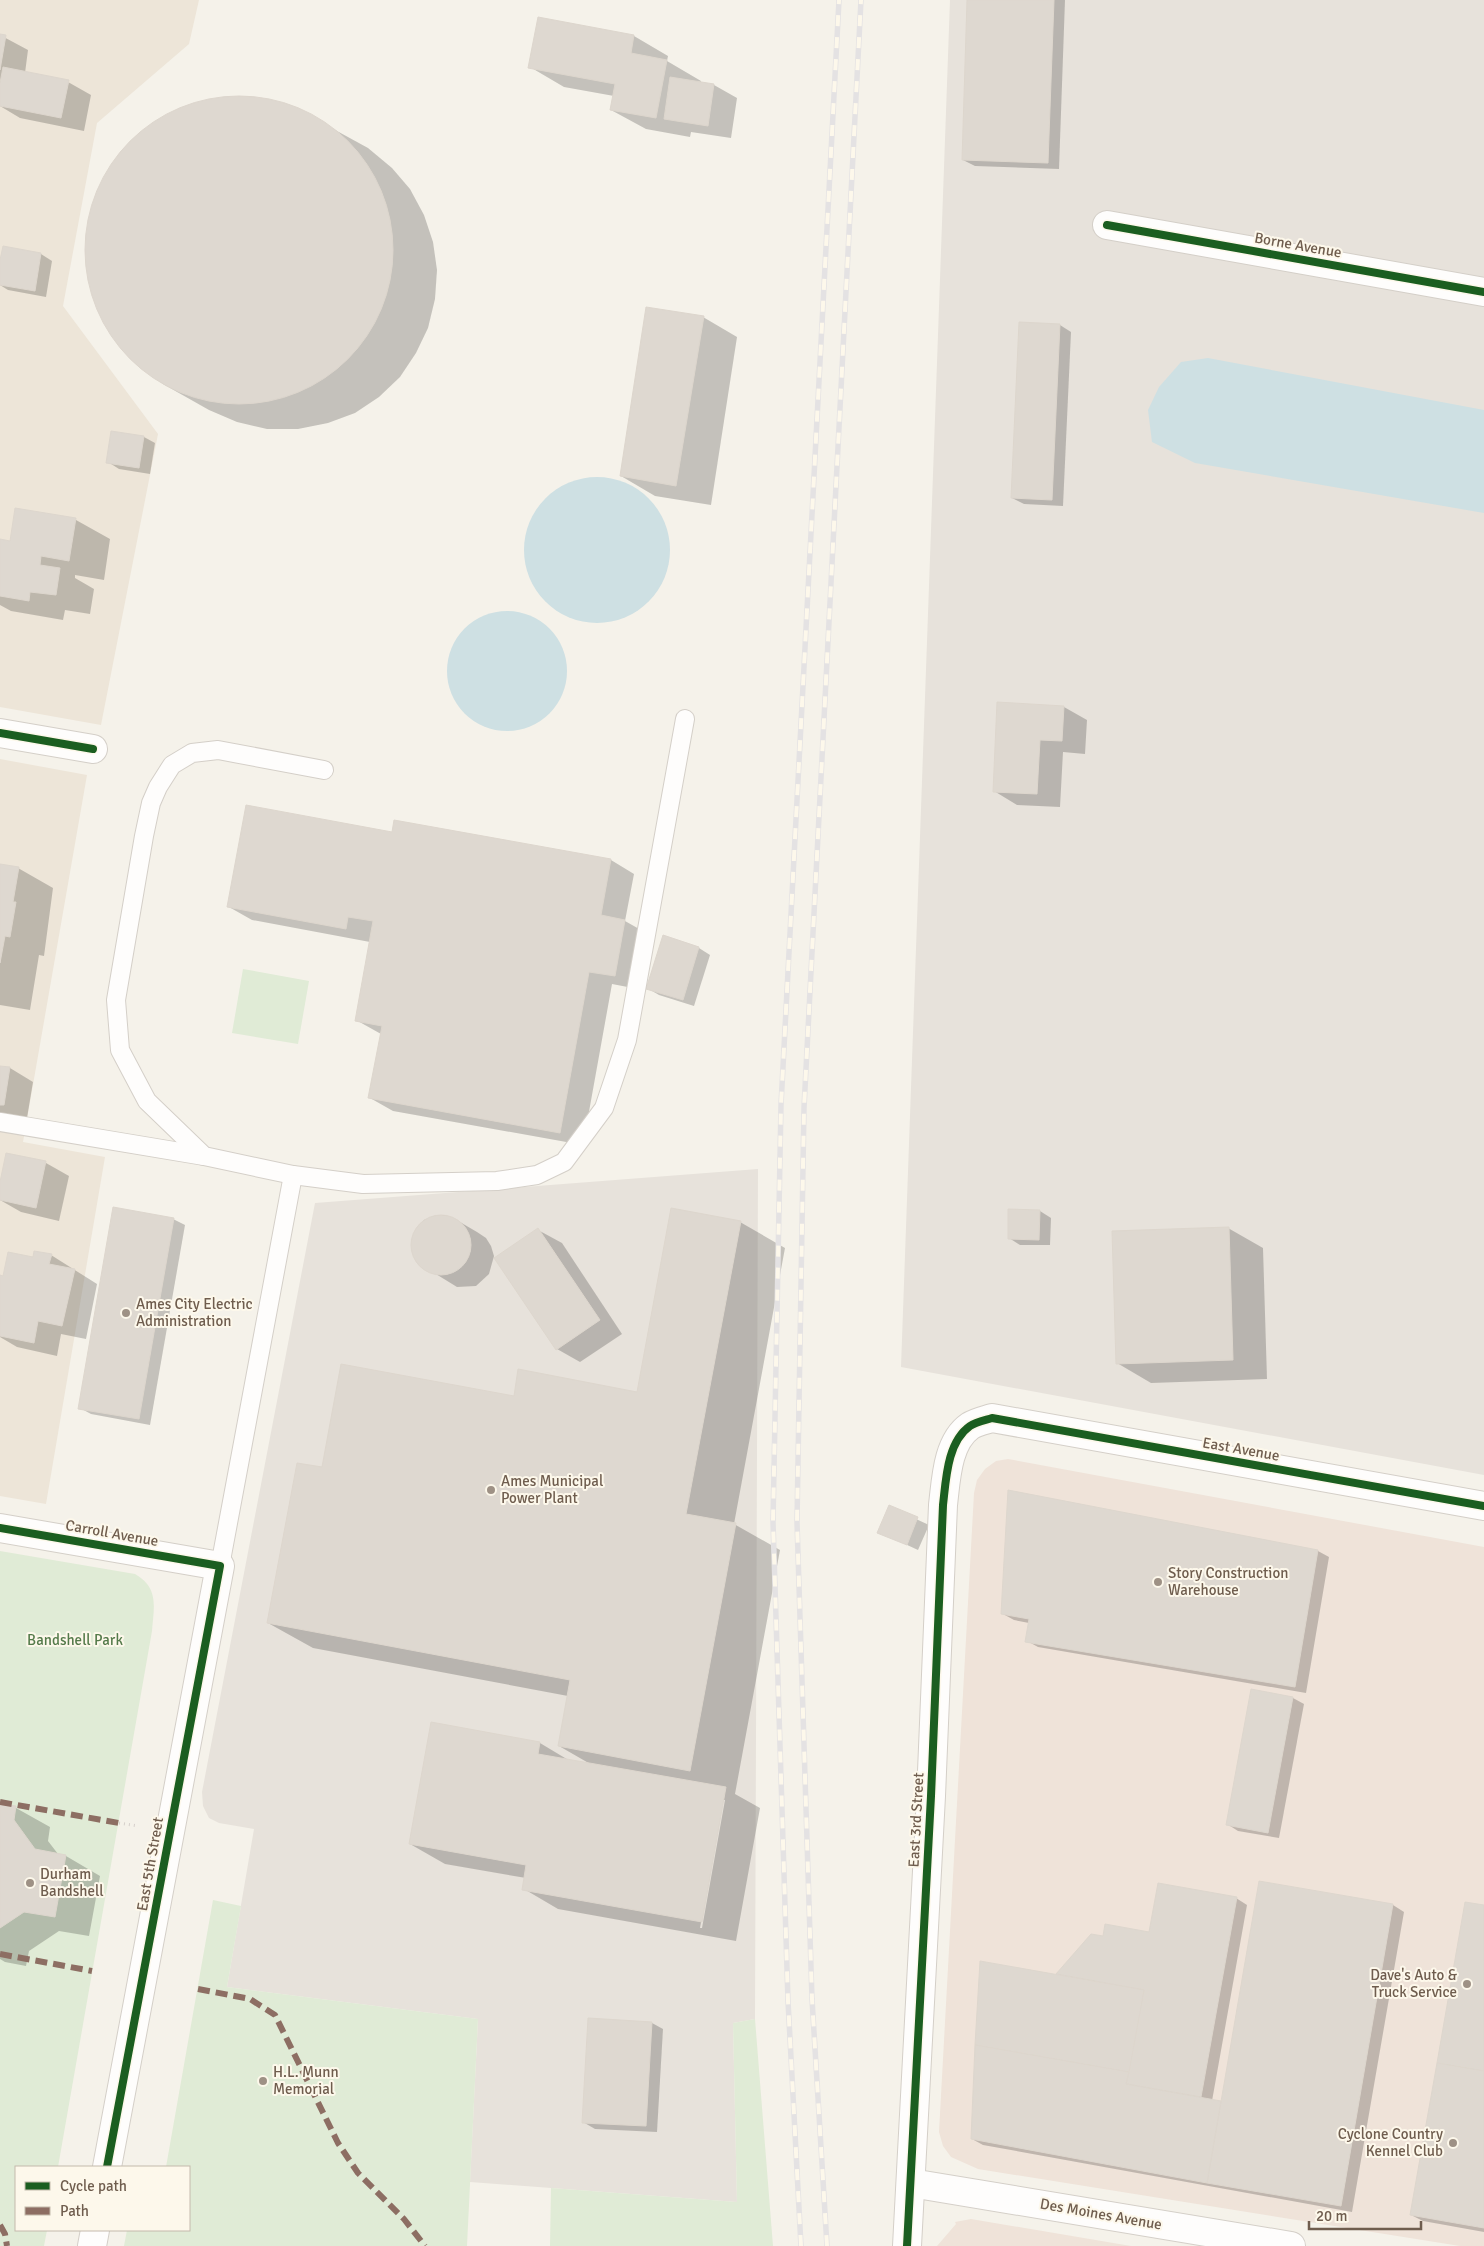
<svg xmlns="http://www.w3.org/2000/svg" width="1484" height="2246" viewBox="0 0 1484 2246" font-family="Signika,sans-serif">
<rect width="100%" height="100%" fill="#f5f2ea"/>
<g fill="#ede5d8">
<path d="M0,0H199L189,44L97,123L63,306L158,434L101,725L0,707Z"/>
<path d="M0,759L87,775L23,1142L105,1157L46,1504L0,1496Z"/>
</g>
<g fill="#efe3d9">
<path d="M1008,1459L1484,1547V2246H1460L978,2169L951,2157L943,2146L939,2132L974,1493L977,1480L985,1469L996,1461Z"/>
<path d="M971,2219L1131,2246H937L956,2224L955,2222Z"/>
</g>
<g fill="#e7e2db">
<path d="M950,0H1484V1475L901,1367Z"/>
<path d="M758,1169L755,2019L733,2023L737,2202L470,2182L478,2019L227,1987L254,1829L219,1823L209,1818L203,1806L202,1792L315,1203Z"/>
</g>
<g fill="#e0ebd6">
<path d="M243,969L309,981L298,1044L232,1033Z"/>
<path d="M0,1551L135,1574C159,1588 154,1606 152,1631L58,2167H16V2230H47L44,2246H0Z"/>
<path d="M213,1900L241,1906L227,1987L478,2019L467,2246H124L127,2230H189V2167H166Z"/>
<path d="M755,2019L773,2246H550L551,2188L737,2202L733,2023Z"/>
</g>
<g fill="#cee0e3">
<path d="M1208,358L1484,410V513L1195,463L1152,442L1148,410L1159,387L1181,362Z"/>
<circle cx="597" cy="550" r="73"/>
<circle cx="507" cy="671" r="60"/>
</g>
<g fill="#0003" fill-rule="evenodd">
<path d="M968,0H1065L1059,169L975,166L963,160Z"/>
<path d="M0,35L28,50L25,73L68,82L91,95L84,131L20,118L0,106Z"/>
<path d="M634,36L668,56L667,61L701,81V83L714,85L737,98L731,138L691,132L690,137L646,129L611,110L614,96L564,87L530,67Z"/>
<path d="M236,97L266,100L295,108L368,148L392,168L410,189L424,215L433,242L437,270L435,299L428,328L416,353L400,377L379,397L355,413L328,423L298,429H267L237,422L209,410L163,384L138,366L117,343L101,317L91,288L86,258L88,226L95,197L109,170L128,146L151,125L177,110L206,101Z"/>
<path d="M4,247L41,254L52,261L46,297L8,290L0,285V266Z"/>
<path d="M703,317L737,337L711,505L655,496L621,476Z"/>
<path d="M1060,325L1071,332L1063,506L1024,504L1012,498Z"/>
<path d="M144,437L155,443L150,474L119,469L108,462Z"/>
<path d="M16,510L76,520L110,539L104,580L75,575V578L94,589L90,614L65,610L63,620L11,611L0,605V541L11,542Z"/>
<path d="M1064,707L1087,720L1085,754L1063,752L1060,807L1017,805L994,791Z"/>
<path d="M395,821L611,860L634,874L625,921L648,934L638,989L612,984L583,1145L393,1111L370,1098L381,1034L356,1020L370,942L252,920L229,907L393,833Z"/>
<path d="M0,865L18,868L53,888L44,956L39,955L30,1010L0,1005Z"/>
<path d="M663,937L699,948L710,955L694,1006L659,995L647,988Z"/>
<path d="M0,1067L10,1068L33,1082L27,1118L0,1113Z"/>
<path d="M7,1154L46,1163L69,1176L59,1221L21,1212L0,1200V1188Z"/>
<path d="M1040,1211L1051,1218L1050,1245H1020L1009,1238Z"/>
<path d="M444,1215L453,1218L477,1232L486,1238L491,1246L494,1256L489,1274L476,1286L457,1287L418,1263L412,1245L413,1236L418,1227L424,1220L434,1216Z"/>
<path d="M173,1219L185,1225L150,1425L91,1414L80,1408Z"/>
<path d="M740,1222L785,1248L734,1524L780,1550L735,1794L760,1808L736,1941L558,1909L524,1889L526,1878L445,1864L410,1844L540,1743L570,1761L592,1765L559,1746L568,1696L313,1648L268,1623L323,1468L515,1398L638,1393ZM723,1800H725L702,1928H700Z"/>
<path d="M1228,1228L1263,1248L1267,1379L1151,1383L1117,1363Z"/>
<path d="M538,1230L562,1243L622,1334L580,1362L557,1349Z"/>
<path d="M51,1255L97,1284L86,1339L61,1334L57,1356L17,1347L0,1337V1276L4,1277Z"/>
<path d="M890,1507L929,1525L918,1550L879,1532Z"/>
<path d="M1318,1551L1329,1557L1306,1693L1038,1647L1027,1641L1029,1623L1014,1620L1003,1614Z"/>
<path d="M1252,1690L1293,1698L1304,1704L1279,1838L1238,1831L1227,1824Z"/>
<path d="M0,1805L16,1808L50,1827L48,1841L58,1854L66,1856L100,1876L89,1936L59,1931L29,1951L26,1966L5,1962L0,1959Z"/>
<path d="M1236,1898L1247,1905L1212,2101L1222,2102L1393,1905L1404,1912L1352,2212L983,2145L972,2139L1063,1977L1058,1974L1104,1937L1150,1933Z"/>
<path d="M1484,1906V2232L1423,2221L1411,2215Z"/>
<path d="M652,2023L663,2029L657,2132L595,2129L583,2122Z"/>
</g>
<g fill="#ded8d0" stroke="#ddd6cd">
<path d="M967,0H1054L1048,163L962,160Z"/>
<path d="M538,17L634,35L631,53L667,60L656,118L610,110L615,84L528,68Z"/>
<path d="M0,34L6,35L0,70Z"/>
<path d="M3,67L69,80L61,118L0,106V83Z"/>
<path d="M670,77L714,84L708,126L664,119Z"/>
<circle cx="239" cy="250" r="154"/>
<path d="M3,246L41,253L35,291L0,285V260Z"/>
<path d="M646,307L704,316L676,486L620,476Z"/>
<path d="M1019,322L1060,324L1052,500L1011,498Z"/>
<path d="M111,431L144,436L139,468L106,463Z"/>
<path d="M15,508L76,518L69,561L41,556L40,565L60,568L56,595L30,592L29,601L0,596V539L10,541Z"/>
<path d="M997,702L1064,706L1062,741L1040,740L1037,794L993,792Z"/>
<path d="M246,805L392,832L394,820L611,859L601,915L625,920L615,976L589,972L560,1133L368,1098L382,1026L355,1021L373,921L348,917L346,929L227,907Z"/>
<path d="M0,864L19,867L13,902H16L10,937L5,936L0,963Z"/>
<path d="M663,935L699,947L683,1000L646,989Z"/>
<path d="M0,1066L10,1067L4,1105H0Z"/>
<path d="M6,1153L46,1161L36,1208L0,1200V1182Z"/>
<path d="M113,1207L174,1218L139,1419L78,1409Z"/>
<path d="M671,1208L741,1221L686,1514L736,1523L690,1771L558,1746L570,1680L267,1623L297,1463L322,1467L341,1364L514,1396L518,1369L637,1392Z"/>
<path d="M1008,1209L1040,1210L1039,1240L1008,1239Z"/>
<circle cx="441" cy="1245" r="30"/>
<path d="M1229,1227L1233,1360L1116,1364L1112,1231Z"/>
<path d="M538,1228L600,1320L556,1350L494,1258Z"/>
<path d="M34,1251L52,1254L49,1264L75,1269L62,1326L38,1321L34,1343L0,1336V1275L3,1276L8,1252L33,1257Z"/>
<path d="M1008,1490L1318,1550L1295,1687L1025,1642L1029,1619L1001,1614Z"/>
<path d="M889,1505L918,1517L907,1545L877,1533Z"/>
<path d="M1251,1689L1293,1697L1268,1833L1226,1825Z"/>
<path d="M431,1722L540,1742L538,1754L726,1787L702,1922L522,1890L526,1865L409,1844Z"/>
<path d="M0,1804L16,1806L14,1820L35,1849L66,1855L55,1917L24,1912L0,1928Z"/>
<path d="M1259,1881L1393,1904L1341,2206L1207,2183Z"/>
<path d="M1158,1883L1237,1897L1201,2097L1126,2084L1144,1990L1056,1974L1091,1934L1103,1936L1105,1924L1149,1932Z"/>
<path d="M1465,1902L1484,1905V2071L1437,2063Z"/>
<path d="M980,1961L1144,1990L1129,2072L975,2045Z"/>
<path d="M588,2018L652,2022L646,2126L582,2123Z"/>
<path d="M975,2045L1129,2072L1126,2084L1221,2101L1207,2183L971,2139Z"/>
<path d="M1437,2063L1484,2071V2228L1410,2215Z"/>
</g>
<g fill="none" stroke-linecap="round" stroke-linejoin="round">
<g stroke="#d4cfc8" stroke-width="20">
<g id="service">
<path d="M324,770L218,750L192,753L172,765L158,787L151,803L144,836L116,1000L120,1050L147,1101L204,1156L293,1175L363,1184L497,1181L537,1175L564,1162L604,1108L627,1040L685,719"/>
<path d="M0,1122L204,1156"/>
<path d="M220,1566L293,1175"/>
</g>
</g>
<g stroke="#d4cfc8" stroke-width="30">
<g id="minor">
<path d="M1107,225L1484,292"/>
<path d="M0,733L93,749"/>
<path d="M0,1528L220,1566L107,2167"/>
<path d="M911,2183L1291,2246"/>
<path d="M92,2246L95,2230"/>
<path d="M907,2246L931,1796L943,1505C946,1480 947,1442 970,1426C976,1422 986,1420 992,1418L1484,1506"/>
</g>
</g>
<path stroke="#d6d0cb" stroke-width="3" stroke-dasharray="1 4" stroke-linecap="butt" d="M119,1823L138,1826"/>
<use href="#service" stroke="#fefdfc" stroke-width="18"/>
<use href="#minor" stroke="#fefdfc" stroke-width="28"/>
<g stroke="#e4e2e3" stroke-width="5.5">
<g id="rail">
<path d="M801,2246L788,2001L773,1522L781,1105L839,0"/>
<path d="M827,2246L812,1999L797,1522L804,1108L861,0"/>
</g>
</g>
<use href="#rail" stroke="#fdf8eb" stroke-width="4" stroke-dasharray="11" stroke-linecap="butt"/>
<g stroke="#8d6e63" stroke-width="6" stroke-dasharray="12 6" stroke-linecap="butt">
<path d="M0,1802L119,1823"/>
<path d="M0,1954L92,1971"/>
<path d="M198,1989L250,1999L275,2015L338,2143L358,2173L404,2219L425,2246"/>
<path d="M0,2225L5,2234L7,2246"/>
</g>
<g stroke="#fdf8eb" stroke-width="11">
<g id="cycleway">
<path d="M1107,225L1484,292"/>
<path d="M0,733L93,749"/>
<path d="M0,1528L220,1566L107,2167"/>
<path d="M907,2246L931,1796L943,1505C946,1480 947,1442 970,1426C976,1422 986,1420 992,1418L1484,1506"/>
</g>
</g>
<use href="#cycleway" stroke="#1b5e20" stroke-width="8"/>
</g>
<g fill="#9e9185" stroke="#fdf8eb" stroke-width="2">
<circle cx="126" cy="1313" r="5"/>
<circle cx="491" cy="1490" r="5"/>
<circle cx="1158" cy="1582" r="5"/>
<circle cx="30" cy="1883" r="5"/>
<circle cx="1467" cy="1984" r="5"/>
<circle cx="263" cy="2081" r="5"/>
<circle cx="1453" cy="2143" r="5"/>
</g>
<g text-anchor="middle" stroke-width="4" stroke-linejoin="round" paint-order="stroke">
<g font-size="15" fill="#6f5d4e" stroke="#fdf8eb">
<text transform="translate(1298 245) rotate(10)" y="5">Borne Avenue</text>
<text transform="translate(1241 1449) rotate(10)" y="5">East Avenue</text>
<text transform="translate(112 1533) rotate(10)" y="5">Carroll Avenue</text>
<text transform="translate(916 1820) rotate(-87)" y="5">East 3rd Street</text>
<text transform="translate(150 1864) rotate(-80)" y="5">East 5th Street</text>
<text transform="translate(1101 2214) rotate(10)" y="5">Des Moines Avenue</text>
</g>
<g font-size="15" fill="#6f5d4e" stroke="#fdf8eb" text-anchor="start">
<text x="136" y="1309">Ames City Electric<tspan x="136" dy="17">Administration</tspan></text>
<text x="501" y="1486">Ames Municipal<tspan x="501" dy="17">Power Plant</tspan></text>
<text x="1168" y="1578">Story Construction<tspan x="1168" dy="17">Warehouse</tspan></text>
<text x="40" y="1879">Durham<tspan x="40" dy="17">Bandshell</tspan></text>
<text x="1457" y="1980" text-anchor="end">Dave's Auto &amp;<tspan x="1457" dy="17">Truck Service</tspan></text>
<text x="273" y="2077">H.L. Munn<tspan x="273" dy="17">Memorial</tspan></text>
<text x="1443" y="2139" text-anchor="end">Cyclone Country<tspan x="1443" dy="17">Kennel Club</tspan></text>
</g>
<g font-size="15" fill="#547a4a" stroke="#fdf8eb">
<text x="75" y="1645">Bandshell Park</text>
</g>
</g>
<rect x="15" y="2166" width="175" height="65" fill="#fdf8eb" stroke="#c4baac"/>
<rect x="25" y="2182" width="25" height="8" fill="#1b5e20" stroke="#c4baac"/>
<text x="60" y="2191" font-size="15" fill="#6f5d4e">Cycle path</text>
<rect x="25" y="2207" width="25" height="8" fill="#8d6e63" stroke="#c4baac"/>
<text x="60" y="2216" font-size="15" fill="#6f5d4e">Path</text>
<path d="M1309 2221v8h112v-8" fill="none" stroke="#6f5d4e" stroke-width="2.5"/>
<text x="1316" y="2221" font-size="15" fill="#6f5d4e" stroke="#fdf8eb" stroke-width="4" paint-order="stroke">20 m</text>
</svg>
